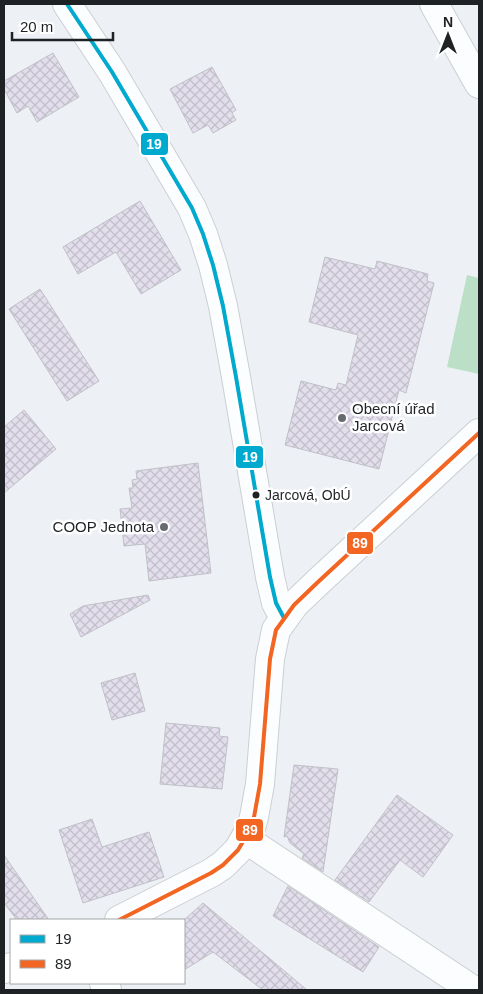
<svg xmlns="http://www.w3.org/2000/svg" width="483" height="994" viewBox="0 0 483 994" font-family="Arial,sans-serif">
<defs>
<pattern id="building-cross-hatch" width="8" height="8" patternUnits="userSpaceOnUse" patternTransform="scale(1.25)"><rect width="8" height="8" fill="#e3deec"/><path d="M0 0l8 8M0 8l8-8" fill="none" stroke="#c2beca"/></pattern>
</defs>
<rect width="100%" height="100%" fill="#edf1f6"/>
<path fill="#bce0c7" d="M467,275L479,278V374L447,367Z"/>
<g fill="url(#building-cross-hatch)" stroke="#c0c1c6">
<path d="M53,53L79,97L37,122L28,106L17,113L4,89V81Z"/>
<path d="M212,67L236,110L232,113L236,120L213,133L208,125L193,133L170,89Z"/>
<path d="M140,201L181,270L141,294L116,252L78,274L63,247Z"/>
<path d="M325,257L375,269L377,261L428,274L427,281L434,283L406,393L399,390L379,469L285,445L301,381L336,390L338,383L346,385L358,335L309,322Z"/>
<path d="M40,289L99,381L67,401L9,309Z"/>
<path d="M24,410L56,449L4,493V427Z"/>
<path d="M198,463L211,573L149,581L145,544L124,546L120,509L132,508L129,488H133L132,480L137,479L136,471Z"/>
<path d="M148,595L150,600L81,637L70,614L83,606Z"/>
<path d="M135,673L145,711L112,720L101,683Z"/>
<path d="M166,723L220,728L219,736L228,737L222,789L160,784Z"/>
<path d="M294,765L338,769L323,872L302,858L304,854L290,843L287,836L284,837Z"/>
<path d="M397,795L453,835L423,877L400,860L369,902L335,880Z"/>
<path d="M92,819L102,847L149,832L164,877L83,903L59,830Z"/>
<path d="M4,855L49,920H17L4,903Z"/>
<path d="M288,886L379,947L363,972L273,916Z"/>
<path d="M203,903L269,958L307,990H263L213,952L184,970V920Z"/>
</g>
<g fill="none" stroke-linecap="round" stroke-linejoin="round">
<g stroke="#cbcfd3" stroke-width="30">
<g id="minor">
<path d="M67,4L112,72L192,208L203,234L213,265L223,306L236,377L270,577L276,603L284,618"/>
<path d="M245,839L473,990"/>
<path d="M119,920L211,873L223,865L238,850L251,828L254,817L260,784L270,659L276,630L294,605L318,582L479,433"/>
<path d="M4,969L11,967"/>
<path d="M104,983L107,990"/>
</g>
</g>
<g stroke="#cbcfd3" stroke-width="30">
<path id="tertiary" d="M434,4L479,84"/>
</g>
<use href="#minor" stroke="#fcfdfe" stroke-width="28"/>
<use href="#tertiary" stroke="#fcfdfe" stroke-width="28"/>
<g stroke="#fff" stroke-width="8">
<path id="bus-1" d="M67,4L112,72L192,208L203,234L213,265L223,306L236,377L270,577L276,603L284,618"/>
</g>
<g stroke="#fff" stroke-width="8">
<path id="bus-2" d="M119,920L211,873L223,865L238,850L251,828L254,817L260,784L270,659L276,630L294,605L318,582L479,433"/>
</g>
<use href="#bus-1" stroke="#00a9ce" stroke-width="4"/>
<use href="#bus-2" stroke="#f26522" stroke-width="4"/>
</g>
<g fill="#676a6e" stroke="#fff" stroke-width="2">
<circle cx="342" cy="418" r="5"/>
<circle cx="164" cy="527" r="5"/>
</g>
<circle fill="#1f2225" stroke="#fff" stroke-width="2" cx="256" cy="495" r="4.5"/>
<g text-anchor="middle" stroke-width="5" stroke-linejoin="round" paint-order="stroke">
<g font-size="14" fill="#1f2225" stroke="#fff" text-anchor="start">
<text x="265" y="500">Jarcová, ObÚ</text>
</g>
<g font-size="15" fill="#1f2225" stroke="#fff" text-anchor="start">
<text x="352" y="414">Obecní úřad<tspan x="352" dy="17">Jarcová</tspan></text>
<text x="154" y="532" text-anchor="end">COOP Jednota</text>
</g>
</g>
<g stroke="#fff" stroke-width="2">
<rect x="140" y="132" width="29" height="24" rx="5" fill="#00a9ce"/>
<rect x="235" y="445" width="29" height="24" rx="5" fill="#00a9ce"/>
<rect x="346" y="531" width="28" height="24" rx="5" fill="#f26522"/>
<rect x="235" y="818" width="29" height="24" rx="5" fill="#f26522"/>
</g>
<g font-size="14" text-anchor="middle" font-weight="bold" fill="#fff">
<text x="154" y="149">19</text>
<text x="250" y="462">19</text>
<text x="360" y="548">89</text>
<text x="250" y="835">89</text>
</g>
<rect width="483" height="994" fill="none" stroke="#1f2225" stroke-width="10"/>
<rect x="10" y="919" width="175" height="65" fill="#ffffff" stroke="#a5a7a8"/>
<rect x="20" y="935" width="25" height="8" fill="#00a9ce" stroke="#a5a7a8"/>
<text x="55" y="944" font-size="15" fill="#1f2225">19</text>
<rect x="20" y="960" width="25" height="8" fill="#f26522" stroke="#a5a7a8"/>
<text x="55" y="969" font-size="15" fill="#1f2225">89</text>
<g transform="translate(448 35)" stroke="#ffffff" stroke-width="4" paint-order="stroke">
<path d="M0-4L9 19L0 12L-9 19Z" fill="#1f2225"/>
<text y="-8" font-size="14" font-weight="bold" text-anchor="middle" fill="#1f2225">N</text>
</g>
<path d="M12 32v8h101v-8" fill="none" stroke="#1f2225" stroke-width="2.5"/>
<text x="20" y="32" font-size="15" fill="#1f2225" stroke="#ffffff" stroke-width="4" paint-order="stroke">20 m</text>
</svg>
